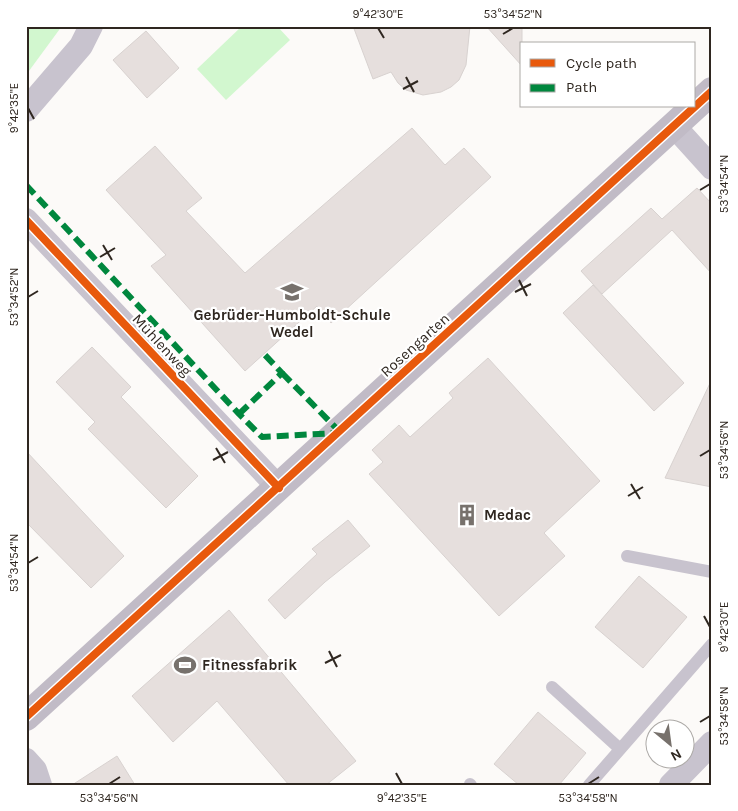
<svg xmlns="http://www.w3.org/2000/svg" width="738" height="811" viewBox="0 0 738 811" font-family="Karla,sans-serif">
<rect width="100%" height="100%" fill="#fcfaf8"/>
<g fill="#d2f7cf">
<path d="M26,26H62L26,75Z"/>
<path d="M242,26H277L290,40L226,100L197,69Z"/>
</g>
<g fill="#e6dfdd" stroke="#d8d2d0">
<path d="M353,26H470L466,65L459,80L451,87L441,92L423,95L406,90L398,83L391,72L373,79Z"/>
<path d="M486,26H522V66Z"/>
<path d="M146,31L179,68L147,98L113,60Z"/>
<path d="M412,128L445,165L464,148L491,177L331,323L317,306L245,371L151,266L166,255L106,190L155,146L202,198L186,211L245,273Z"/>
<path d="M697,188L712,204V274L672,230L602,294L581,271L651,208L662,219Z"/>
<path d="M593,285L684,383L654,411L563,313Z"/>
<path d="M92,347L131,387L121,397L198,476L166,508L88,429L95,422L56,382Z"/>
<path d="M488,358L600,481L544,533L565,556L499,616L369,474L383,462L372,450L399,425L410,437L453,398L449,393Z"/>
<path d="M712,379V487L665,478Z"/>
<path d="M26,451L124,556L91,588L26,522Z"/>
<path d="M348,520L370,546L325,582L285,619L268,600L317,554L312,549Z"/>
<path d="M639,576L687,617L643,668L595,627Z"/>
<path d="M229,610L356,761L326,785H289L217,701L173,742L132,696Z"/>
<path d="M538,712L586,753L559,785H519L494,764Z"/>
<path d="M117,756L135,785H72Z"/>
</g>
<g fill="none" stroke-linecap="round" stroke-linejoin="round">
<g stroke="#c8c3ce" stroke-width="12">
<path d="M627,556L712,572"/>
<path d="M552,687L620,749"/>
<path d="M470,784L471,785"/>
<path d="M589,785L712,644"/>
</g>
<g stroke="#c8c3ce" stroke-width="24">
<path d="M26,110L81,46L91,26"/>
<path d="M674,126L712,168"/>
<path d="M26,220L279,488"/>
<path d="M26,760L35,770L40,785"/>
<path d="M671,785L712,743"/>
</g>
<path stroke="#c1bbc6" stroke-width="28" d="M26,717L712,91"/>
<g stroke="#00873e" stroke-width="6" stroke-dasharray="12 6" stroke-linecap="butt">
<path d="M26,185L239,414L262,437L337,433"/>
<path d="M282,373L340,432"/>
<path d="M239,414L282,373L264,354"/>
</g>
<g stroke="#fff" stroke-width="11">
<g id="cycleway">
<path d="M26,220L279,488"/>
<path d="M26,717L712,91"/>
</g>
</g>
<use href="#cycleway" stroke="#e8590c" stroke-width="8"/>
</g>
<path fill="none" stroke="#2f2720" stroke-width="2" d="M378,28L384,38M503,34L513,28M406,77L414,92M403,89L418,81M28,108L34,119M700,190L710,184M103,245L112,260M100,257L115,248M519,280L527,296M515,292L531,284M28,297L38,291M216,448L225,463M700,456L710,450M213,460L228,452M631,484L640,499M628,496L643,487M28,563L38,557M704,616L710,627M329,651L337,667M325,663L341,655M700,722L710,716M396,773L402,784M109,784L120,777M588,784L599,777"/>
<defs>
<g id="school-bare" transform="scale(1.725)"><path d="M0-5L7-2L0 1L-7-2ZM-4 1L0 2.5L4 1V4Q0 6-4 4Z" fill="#77716c" stroke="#fff" stroke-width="2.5" paint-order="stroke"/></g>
<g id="building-bare" transform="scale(1.725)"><path d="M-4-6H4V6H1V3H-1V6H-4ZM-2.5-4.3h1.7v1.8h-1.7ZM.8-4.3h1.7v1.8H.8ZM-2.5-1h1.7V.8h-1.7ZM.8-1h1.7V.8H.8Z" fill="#77716c" stroke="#fff" stroke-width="2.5" paint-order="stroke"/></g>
<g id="stadium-bare" transform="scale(1.725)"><path d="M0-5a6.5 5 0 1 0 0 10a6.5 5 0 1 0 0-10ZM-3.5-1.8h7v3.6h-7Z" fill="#77716c" stroke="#fff" stroke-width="2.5" paint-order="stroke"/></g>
</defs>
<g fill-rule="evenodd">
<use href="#school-bare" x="292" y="292"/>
<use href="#building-bare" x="467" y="515"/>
<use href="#stadium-bare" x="185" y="665"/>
</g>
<g text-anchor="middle" stroke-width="4.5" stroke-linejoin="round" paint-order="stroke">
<g font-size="15" font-weight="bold" fill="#2f2720" stroke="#fff" text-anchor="start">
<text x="292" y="320" text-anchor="middle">Gebrüder-Humboldt-Schule<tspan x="292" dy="17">Wedel</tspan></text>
<text x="484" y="520">Medac</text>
<text x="202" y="670">Fitnessfabrik</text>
</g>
<g font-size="15" fill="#2f2720" stroke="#fff">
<text transform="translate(162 345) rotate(47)" y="5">Mühlenweg</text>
<text transform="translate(415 345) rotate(-42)" y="5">Rosengarten</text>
</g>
</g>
<rect width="738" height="811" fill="none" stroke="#ffffff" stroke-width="55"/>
<rect x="520" y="42" width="175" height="65" fill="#ffffff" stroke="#aca9a6"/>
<rect x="530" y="59" width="25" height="8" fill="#e8590c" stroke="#aca9a6"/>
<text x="566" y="68" font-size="15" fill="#2f2720">Cycle path</text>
<rect x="530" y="84" width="25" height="8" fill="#00873e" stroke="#aca9a6"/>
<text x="566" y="92" font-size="15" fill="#2f2720">Path</text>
<g transform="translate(670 744) rotate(151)"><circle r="24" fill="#ffffff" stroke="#aca9a6"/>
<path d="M0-4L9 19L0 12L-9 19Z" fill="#77716c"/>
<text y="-8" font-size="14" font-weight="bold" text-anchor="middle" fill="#2f2720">N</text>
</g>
<rect x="28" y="28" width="682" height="756" fill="none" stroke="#2f2720" stroke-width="2"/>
<g font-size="12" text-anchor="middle" fill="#2f2720">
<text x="378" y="18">9°42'30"E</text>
<text x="513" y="18">53°34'52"N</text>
<text transform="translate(14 108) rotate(-90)" y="4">9°42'35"E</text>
<text transform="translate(724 184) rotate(-90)" y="4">53°34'54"N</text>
<text transform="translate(14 297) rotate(-90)" y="4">53°34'52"N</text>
<text transform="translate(724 450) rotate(-90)" y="4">53°34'56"N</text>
<text transform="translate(14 563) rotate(-90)" y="4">53°34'54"N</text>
<text transform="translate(724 627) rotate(-90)" y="4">9°42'30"E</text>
<text transform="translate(724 716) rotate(-90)" y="4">53°34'58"N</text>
<text x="109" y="802">53°34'56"N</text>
<text x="402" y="802">9°42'35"E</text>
<text x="588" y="802">53°34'58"N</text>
</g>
</svg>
